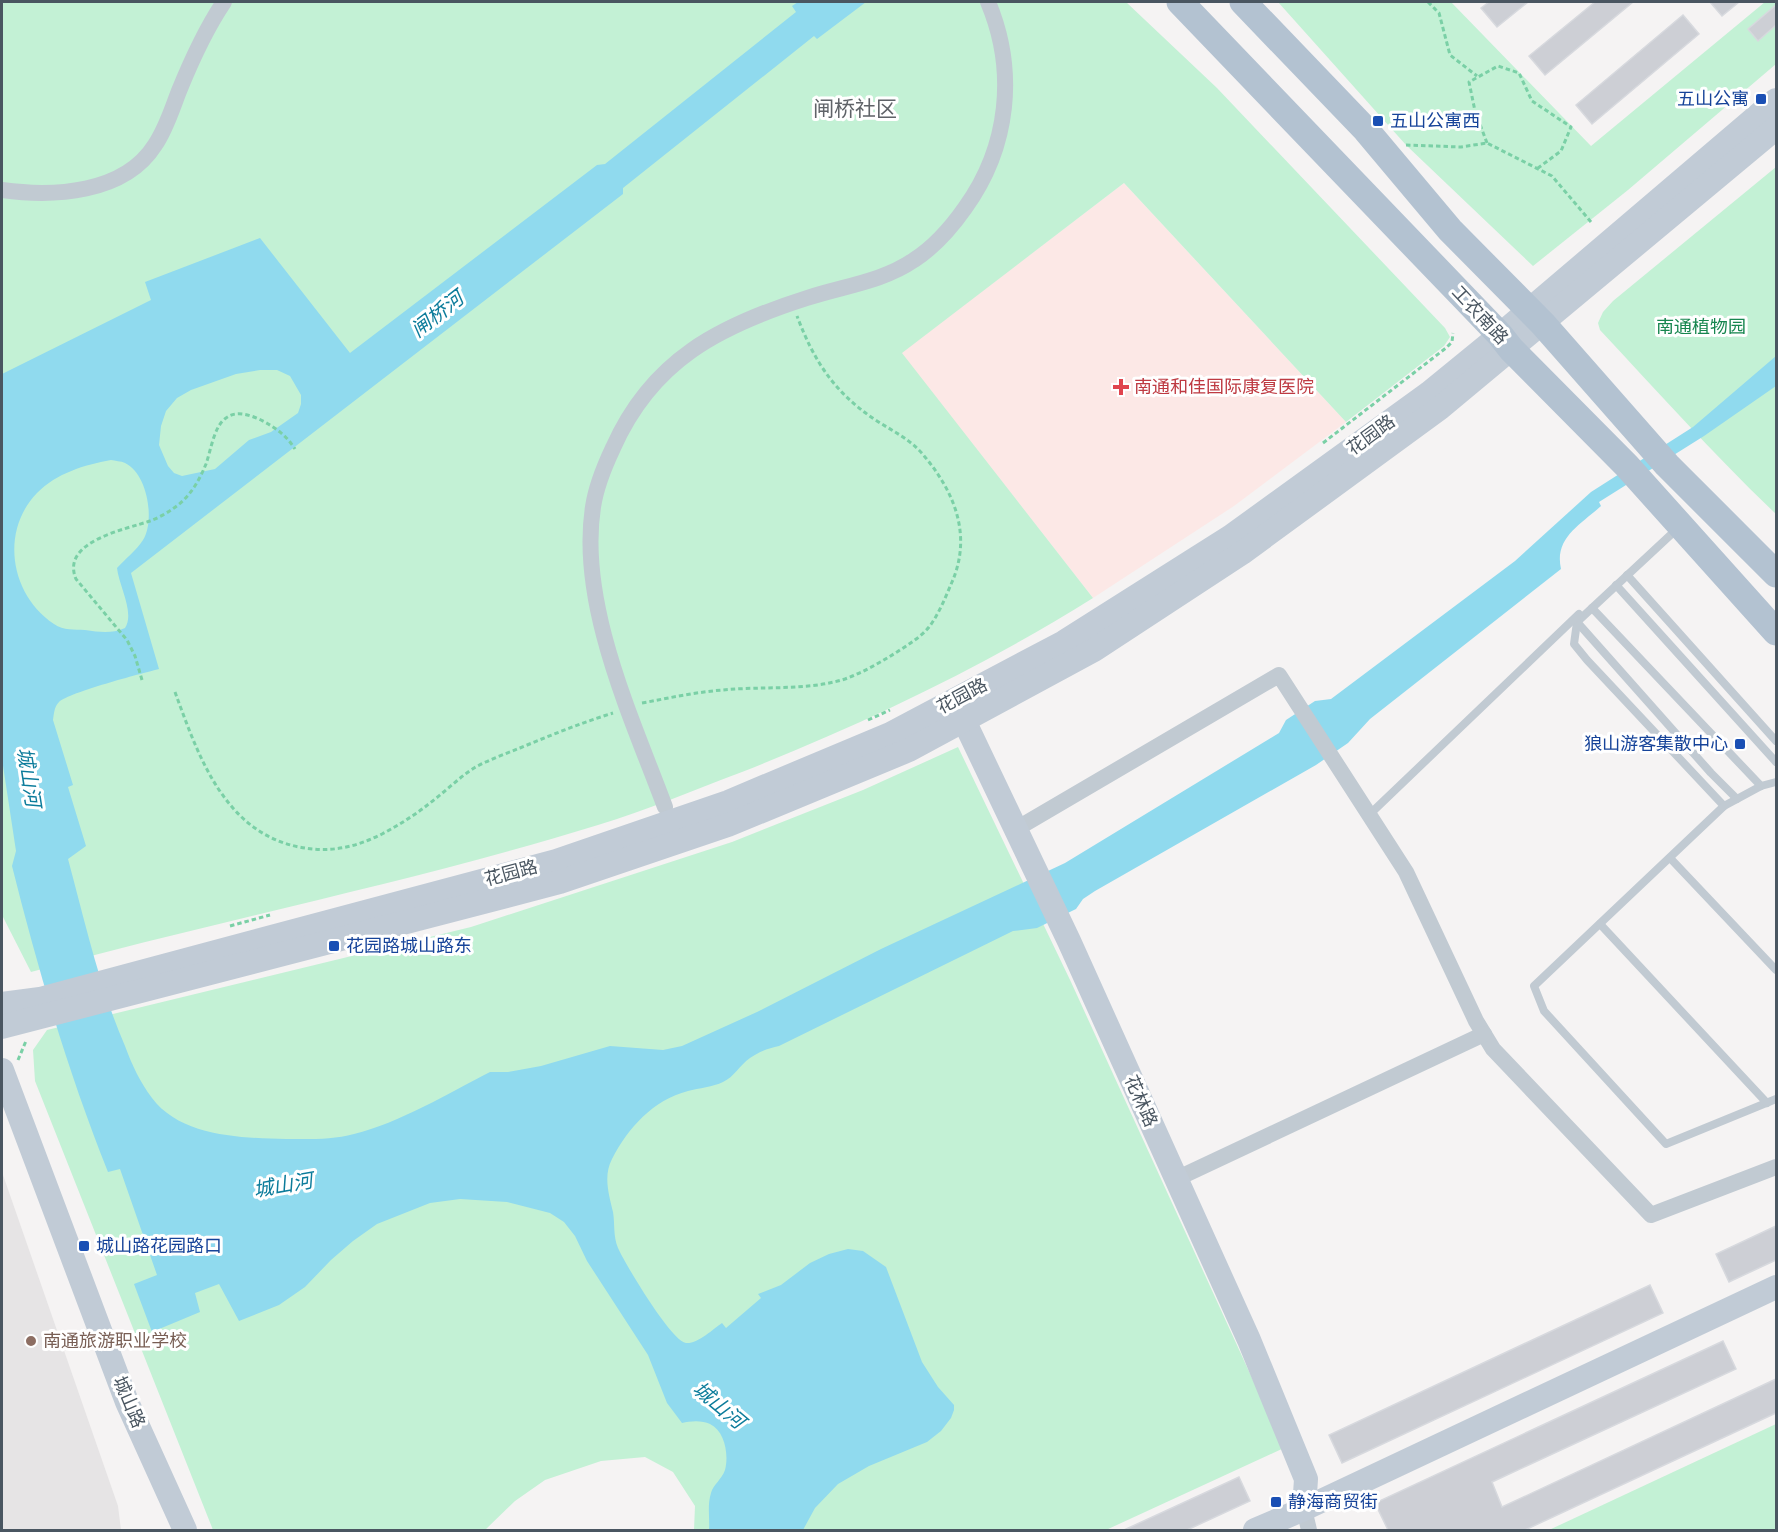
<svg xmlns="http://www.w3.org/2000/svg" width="1778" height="1532" viewBox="0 0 1778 1532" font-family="Quicksand,'Noto Sans SC',sans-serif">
<rect width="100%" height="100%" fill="#f5f3f3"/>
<path fill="#e6e4e5" d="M2,1172L118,1506L121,1530H2Z"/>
<path fill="#fce8e6" d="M1124,183L1346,422L1234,506L1093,598L901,353Z"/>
<g fill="#c3f1d5">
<path d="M2,2H1126L1217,88L1445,328L1450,337L1444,346L1346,422L1124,183L902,353L1093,598C983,667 863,724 742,772C694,790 647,810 598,825C411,883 219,920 31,972L2,915Z"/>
<path d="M1278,2H1451L1591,146L1765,2H1776V64L1628,190L1533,266L1406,145Z"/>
<path d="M1776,167V514C1715,456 1658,392 1600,330L1598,323L1603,312L1613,301Z"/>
<path d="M958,747L1071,982L1284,1448L1106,1530H694L695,1506L673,1472L645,1457L601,1461L545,1480L515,1501L485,1530H213L35,1081L33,1050L47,1030L471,927L732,842L863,790Z"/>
<path d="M1776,1424V1530H1549Z"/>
</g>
<path fill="#90daee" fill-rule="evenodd" d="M798,2H866L817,39L814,36L623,188V194L131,573L159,669C140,674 70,692 59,702C54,707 54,714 53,720L73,785L68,787L86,846L68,859C85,922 99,986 125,1046C132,1065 140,1082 152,1098C181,1137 243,1138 286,1139C309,1139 332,1140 354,1134C399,1123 449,1093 490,1072H508L541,1066L610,1046L663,1050L682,1046L757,1012L881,949L1065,863L1279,733L1286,720L1315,701L1331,699L1515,561L1591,492L1693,427L1776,356V386L1704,436L1599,502L1601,506C1580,525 1554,538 1561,569L1370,719L1348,743L1316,765L1095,891L1083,899L1076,909L1037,928L1013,931L779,1046C769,1048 758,1052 750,1058C740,1065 734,1077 723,1082C713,1087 699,1088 688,1091C653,1100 628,1128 612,1159C603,1176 609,1195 613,1212C615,1224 613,1236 618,1248C625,1264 672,1342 686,1343C698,1344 713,1329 722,1323L726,1328L761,1298L758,1294L781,1285L810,1263L829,1254L848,1249L863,1251L886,1267L922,1362L938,1387L954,1405V1410L951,1418L941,1431L927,1442L869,1466L838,1484L815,1508L803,1530H709C710,1518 707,1506 711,1493C713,1485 722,1479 725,1470C729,1455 725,1431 710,1424C702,1420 690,1421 682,1423L667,1403L648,1355L587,1261L575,1236L564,1222L550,1213L507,1202L460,1199L430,1203L377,1224L353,1241L331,1260L305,1287L279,1305L239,1321L219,1284L195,1293L200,1312L152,1332L134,1284L157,1275L120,1169L108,1172C68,1072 38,970 12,866L16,851L2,759V374L151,300L145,282L260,238L350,353L597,165L605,164L796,12L792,6ZM260,370H277L290,376L301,395V404L298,413L271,432L249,440L215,469L182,476L174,473L168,466L159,445L161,426L166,411L177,398L191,390L236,374ZM111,460C115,461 121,461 125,463C148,474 155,521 143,540C136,551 125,559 117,568C119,586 135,613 125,628C111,634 100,632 85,630C74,629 64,631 54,624C10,595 0,531 37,493C57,473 84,465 111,460Z"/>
<g fill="#cdcfd5" stroke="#d7d9de" stroke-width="1.5">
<path d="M1489,2H1528L1497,27L1481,8Z"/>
<path d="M1595,2H1633L1545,75L1529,56Z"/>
<path d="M1710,2H1739L1722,16Z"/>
<path d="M1776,5V25L1758,41L1748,29Z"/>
<path d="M1683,15L1699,34L1592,124L1576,105Z"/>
<path d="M1776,1226V1260L1729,1282L1716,1254Z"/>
<path d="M1650,1285L1663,1313L1342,1463L1329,1435Z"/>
<path d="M1723,1341L1736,1369L1492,1482L1502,1507L1776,1379V1413L1525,1530H1388L1375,1503Z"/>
<path d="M1239,1477L1250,1501L1187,1530H1124Z"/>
</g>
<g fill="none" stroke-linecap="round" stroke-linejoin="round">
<g stroke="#7ad0a6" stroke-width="3" stroke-dasharray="4.5 3" stroke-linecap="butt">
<path d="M1428,2L1439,13L1450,55L1477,76"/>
<path d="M1487,143L1475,111L1469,82L1498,66L1519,73L1532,101L1571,127L1561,151L1538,168"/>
<path d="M1406,145L1461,147L1487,143L1552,176L1591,222"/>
<path d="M1323,443L1446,348L1452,342L1453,333"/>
<path d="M142,680L135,656L127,640L76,579C60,541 127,529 150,521C158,518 167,513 174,508C190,497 199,481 206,464C211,450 214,426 226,418C236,410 250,415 261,420C276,428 286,435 295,449"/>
<path d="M175,692C198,755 224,832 299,847C329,853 354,848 382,834C401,824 418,813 435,799C448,789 460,777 474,768C488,760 505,754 520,748C551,735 581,723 613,713"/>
<path d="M642,703C669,698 696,692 723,690C762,686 807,691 845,679C864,672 881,662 897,652C909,644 921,637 929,627C939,614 946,596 952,582C972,536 955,493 925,457C911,439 892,431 874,419C834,392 814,361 797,316"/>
<path d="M868,720L890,710"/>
<path d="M230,926L270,915"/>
<path d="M18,1060L26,1041"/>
</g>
<g stroke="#c1cad2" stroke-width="8">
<path d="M1678,528L1577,622L1574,644L1587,660L1724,806"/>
<path d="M1627,575L1776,741"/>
<path d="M1616,585L1776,762"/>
<path d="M1592,608L1761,786"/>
<path d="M1577,622L1711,773L1737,799"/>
<path d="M1776,782L1761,786L1724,806L1534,986L1544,1011L1666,1144L1776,1099"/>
<path d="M1370,814L1579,614"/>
<path d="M1670,858L1776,970"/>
<path d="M1600,924L1767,1103"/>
</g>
<g stroke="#c1cad2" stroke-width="16">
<path d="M2,190C53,197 124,194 155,145C166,129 172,109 179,91C192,59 205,30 224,2"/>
<path d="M665,807C632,718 578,604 593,507C596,487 604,467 613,448C652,360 719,326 807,298C843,286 882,282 914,260C934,247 951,228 965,208C1009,147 1017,71 988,2"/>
<path d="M1016,829L1279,675L1406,872L1476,1021L1493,1049L1651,1215L1776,1167"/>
<path d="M1176,1179L1484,1034"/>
<path d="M1304,1509L1309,1530"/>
</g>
<g stroke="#c1cbd6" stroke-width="24">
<path d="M958,708L1069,941L1249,1340L1306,1479L1304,1509"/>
<path d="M2,1004L40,999L556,861L728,802L890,734L1064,642L1230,537L1429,393L1500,335L1776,100"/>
<path d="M2,1027L560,882L728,825L909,750L1094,650L1242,553L1440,408L1776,128"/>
<path d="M2,1070L127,1402L185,1530"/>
<path d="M1255,1530L1304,1509L1776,1287"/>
</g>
<g stroke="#b3c2d1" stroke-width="27">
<path d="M1180,2L1500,335L1511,349L1627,466L1776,632"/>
<path d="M1243,2L1366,130L1450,230L1543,324L1667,465L1776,574"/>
</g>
</g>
<g fill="#1a4fb4" stroke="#fff" stroke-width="2">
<rect x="1755" y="93" width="12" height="12" rx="3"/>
<rect x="1372" y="115" width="12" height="12" rx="3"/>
<rect x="1734" y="738" width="12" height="12" rx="3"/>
<rect x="328" y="940" width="12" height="12" rx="3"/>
<rect x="78" y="1240" width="12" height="12" rx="3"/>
<rect x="1270" y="1496" width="12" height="12" rx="3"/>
</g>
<path fill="#e0444e" stroke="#fff" stroke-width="2" d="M1118 378h6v6h6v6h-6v6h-6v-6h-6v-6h6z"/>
<circle fill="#8d6e63" stroke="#fff" stroke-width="2" cx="31" cy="1341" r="6"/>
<g text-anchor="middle" stroke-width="6" stroke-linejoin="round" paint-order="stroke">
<g font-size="18" fill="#164399" stroke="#fff" text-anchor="start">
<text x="1749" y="105" text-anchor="end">五山公寓</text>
<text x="1390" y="127">五山公寓西</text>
<text x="1728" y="750" text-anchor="end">狼山游客集散中心</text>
<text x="346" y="952">花园路城山路东</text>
<text x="96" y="1252">城山路花园路口</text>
<text x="1288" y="1508">静海商贸街</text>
</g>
<g font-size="18" fill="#4a5661" stroke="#fff">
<text transform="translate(1480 315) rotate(47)" y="6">工农南路</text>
<text transform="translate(1371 435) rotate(-36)" y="6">花园路</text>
<text transform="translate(962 696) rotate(-28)" y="6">花园路</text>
<text transform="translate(511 873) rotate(-15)" y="6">花园路</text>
<text transform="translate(1141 1101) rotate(66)" y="6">花林路</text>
<text transform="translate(129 1402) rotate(67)" y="6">城山路</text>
</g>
<g font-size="18" fill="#17864f" stroke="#fff">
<text x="1701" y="333">南通植物园</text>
</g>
<g font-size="18" fill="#be3a42" stroke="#fff" text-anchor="start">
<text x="1134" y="393">南通和佳国际康复医院</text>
</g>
<g font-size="18" fill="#785e54" stroke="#fff" text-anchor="start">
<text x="43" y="1347">南通旅游职业学校</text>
</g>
<g font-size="20" font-style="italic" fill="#0c7c9b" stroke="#fff">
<text transform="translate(437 314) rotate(-38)" y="7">闸桥河</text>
<text transform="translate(29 777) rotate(81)" y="7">城山河</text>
<text transform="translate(283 1185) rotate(-10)" y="7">城山河</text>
<text transform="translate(719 1405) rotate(40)" y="7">城山河</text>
</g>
<g font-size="21" fill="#5f6368" stroke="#fff">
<text x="855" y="116">闸桥社区</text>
</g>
</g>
<rect width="1778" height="1532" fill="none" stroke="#4a5661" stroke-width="6"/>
</svg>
